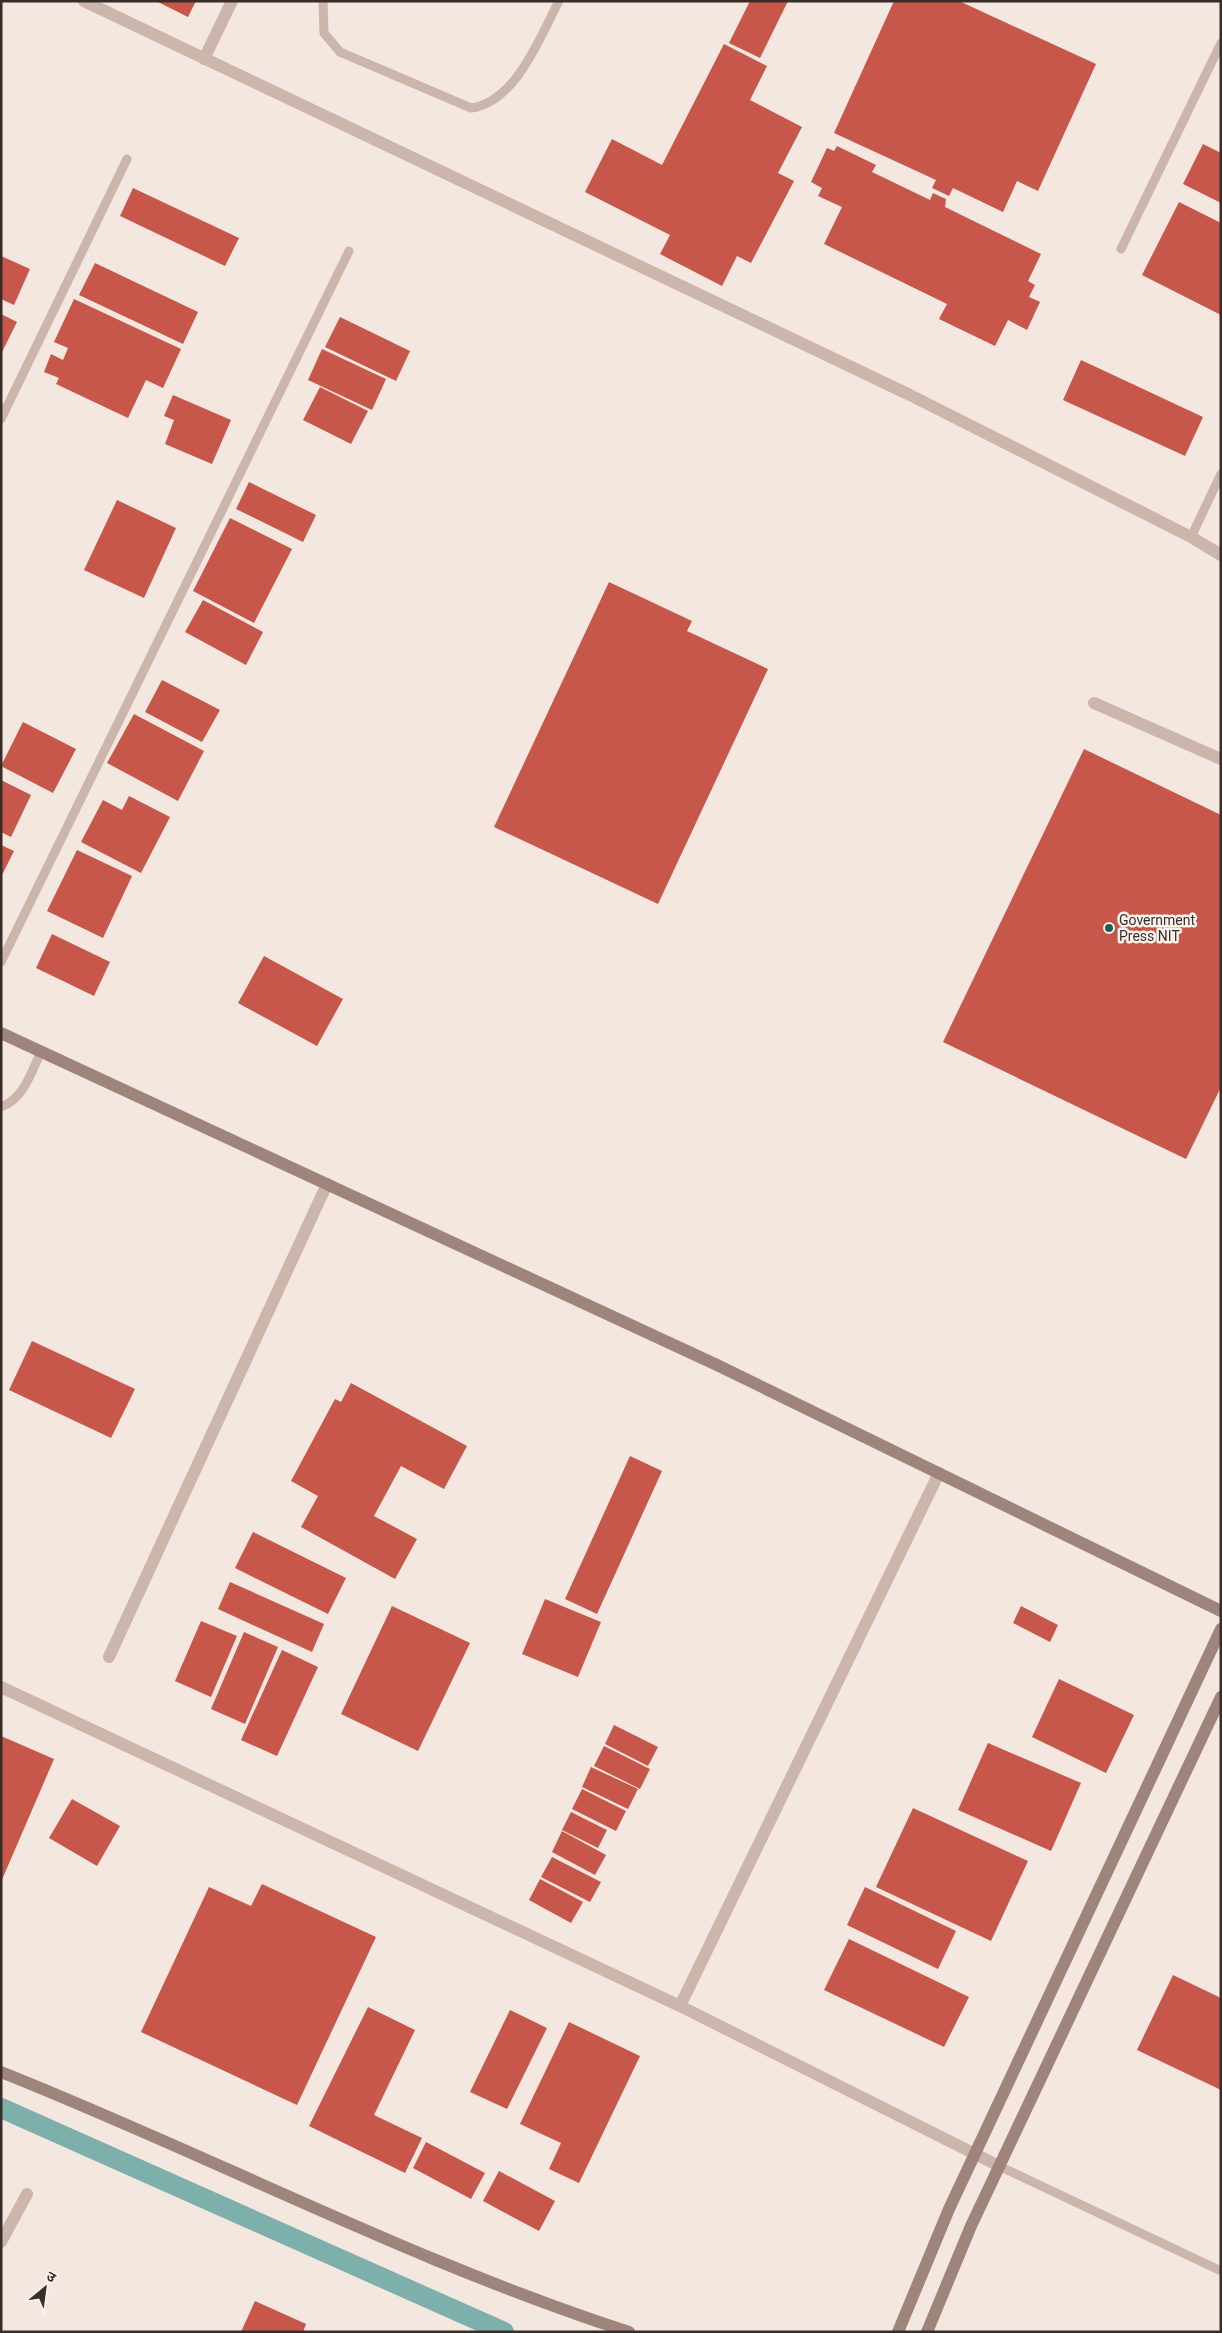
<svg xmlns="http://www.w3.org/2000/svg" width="1222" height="2333" viewBox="0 0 1222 2333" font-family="Roboto,'Noto Sans Devanagari',sans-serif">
<rect width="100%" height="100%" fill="#f3e7df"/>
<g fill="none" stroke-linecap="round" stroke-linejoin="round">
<path stroke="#7eb0ab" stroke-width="20" d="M1,2108L504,2332"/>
</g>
<g fill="#c6574a">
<path d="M156,1H196L188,17Z"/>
<path d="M750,1H788L760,58L729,43Z"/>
<path d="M894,1H959L1096,64L1038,191L1017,181L1003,212L953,188L949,196L932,188L936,180L834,133Z"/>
<path d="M724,44L767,66L750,100L802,127L778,173L794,181L751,263L737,256L722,286L660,254L670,235L585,192L612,139L662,165Z"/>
<path d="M1203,144L1221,153V203L1183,184Z"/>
<path d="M837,146L876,165L872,172L930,200L933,193L946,199L945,207L1041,254L1028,281L1035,285L1029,297L1040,302L1027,330L1008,320L995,346L939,319L947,304L824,244L842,207L818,196L822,188L811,182L827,148L834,151Z"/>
<path d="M133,188L239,238L225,266L120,216Z"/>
<path d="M1179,202L1221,223V315L1142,275Z"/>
<path d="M1,256L30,269L14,305L1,299Z"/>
<path d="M95,263L198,312L183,344L79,295Z"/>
<path d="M74,299L181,349L163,388L146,380L128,418L56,384L59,378L44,372L51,354L63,360L68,348L54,342Z"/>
<path d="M1,314L17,322L1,354Z"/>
<path d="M340,317L410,351L396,381L325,347Z"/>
<path d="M322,349L386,379L372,410L308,380Z"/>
<path d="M1081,360L1203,417L1185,456L1063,400Z"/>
<path d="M320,387L368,411L351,444L303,420Z"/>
<path d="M173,395L231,420L212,464L165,444L174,420L164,416Z"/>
<path d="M249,482L316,515L303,542L236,509Z"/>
<path d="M117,500L176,528L144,598L84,570Z"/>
<path d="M230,518L292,549L254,623L193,591Z"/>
<path d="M609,582L692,621L687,631L768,669L658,904L494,827Z"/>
<path d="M203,600L263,632L246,665L185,632Z"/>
<path d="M162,680L220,710L202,742L145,712Z"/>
<path d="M134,714L204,751L178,801L107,763Z"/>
<path d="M23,722L76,749L53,793L1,766Z"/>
<path d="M1084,749L1221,815V1087L1186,1159L943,1042Z"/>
<path d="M1,780L31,795L11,837L1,832Z"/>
<path d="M129,796L170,817L141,873L81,842L103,800L122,810Z"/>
<path d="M1,845L14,851L1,877Z"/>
<path d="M77,850L132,876L103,938L47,911Z"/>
<path d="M52,934L110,962L94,996L36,968Z"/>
<path d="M264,956L343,999L317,1046L238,1003Z"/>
<path d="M32,1341L135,1389L111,1438L9,1390Z"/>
<path d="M351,1383L467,1446L444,1489L401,1466L374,1516L417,1539L395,1579L301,1527L318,1496L291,1481L335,1399L341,1402Z"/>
<path d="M630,1456L662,1471L597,1614L565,1599Z"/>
<path d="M253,1532L346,1578L328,1614L235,1568Z"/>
<path d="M230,1582L324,1624L312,1652L218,1609Z"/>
<path d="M545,1599L601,1622L578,1677L522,1654Z"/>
<path d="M392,1606L470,1643L418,1751L341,1714Z"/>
<path d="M1021,1606L1058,1625L1050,1642L1013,1623Z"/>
<path d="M201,1621L237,1636L211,1697L175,1681Z"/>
<path d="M244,1632L278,1647L245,1724L211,1709Z"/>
<path d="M282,1650L318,1667L277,1756L241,1740Z"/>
<path d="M1059,1679L1134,1715L1106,1773L1032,1737Z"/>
<path d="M614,1725L658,1747L648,1766L605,1744Z"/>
<path d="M1,1736L54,1759L1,1882Z"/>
<path d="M988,1743L1081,1783L1051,1851L958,1810Z"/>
<path d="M604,1746L650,1769L640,1789L594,1766Z"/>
<path d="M591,1767L638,1789L628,1809L582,1787Z"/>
<path d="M582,1789L626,1811L616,1831L572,1809Z"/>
<path d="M72,1799L120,1826L97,1866L49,1838Z"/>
<path d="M913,1808L1028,1861L991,1941L876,1887Z"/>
<path d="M571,1812L607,1830L598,1848L562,1830Z"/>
<path d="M562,1831L606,1855L595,1875L552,1852Z"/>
<path d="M552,1857L601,1882L590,1902L541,1877Z"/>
<path d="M540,1879L583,1902L571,1923L529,1900Z"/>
<path d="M262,1884L376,1937L297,2105L141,2032L209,1887L251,1906Z"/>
<path d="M865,1887L956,1931L938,1969L847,1925Z"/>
<path d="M849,1939L969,1997L944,2047L824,1990Z"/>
<path d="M1173,1975L1221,1998V2090L1137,2050Z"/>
<path d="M368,2007L415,2030L374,2115L422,2138L405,2173L309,2126Z"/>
<path d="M510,2010L547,2028L507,2109L470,2092Z"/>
<path d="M569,2022L640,2056L579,2183L549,2169L561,2143L520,2124Z"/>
<path d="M426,2142L485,2173L471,2199L413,2168Z"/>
<path d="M499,2171L555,2201L539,2231L483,2201Z"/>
<path d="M255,2301L306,2324L303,2332H241Z"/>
</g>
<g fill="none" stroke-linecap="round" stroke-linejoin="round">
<g stroke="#ccb5ab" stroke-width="9">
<path d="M323,1L324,33L340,52L471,108C516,102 540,37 559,1"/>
<path d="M1121,249L1221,43"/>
<path d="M1,419L127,159"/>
<path d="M1191,537L1221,474"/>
<path d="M1,962L349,251"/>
<path d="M1,1107C24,1099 31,1072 41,1052"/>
<path d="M999,2166L1221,2271"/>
</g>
<g stroke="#ccb5ab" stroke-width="12">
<path d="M84,1L910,395L1191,537L1221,555"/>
<path d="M204,59L232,1"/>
<path d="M1094,703L1221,759"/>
<path d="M109,1657L327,1184"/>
<path d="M1,1687L680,2006L999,2166"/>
<path d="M680,2006L939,1473"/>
<path d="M1,2242L27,2194"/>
</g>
<g stroke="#9f847c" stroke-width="12">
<path d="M1,1033L717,1365L1221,1611"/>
<path d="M1,2072C212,2156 413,2262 629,2332"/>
<path d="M898,2332L949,2209L1221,1629"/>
<path d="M927,2332L971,2226L1221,1697"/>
</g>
</g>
<circle fill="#1f5b57" stroke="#faf2ec" stroke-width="2" cx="1109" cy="928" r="5"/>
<g text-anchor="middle" stroke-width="5" stroke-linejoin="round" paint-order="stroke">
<g font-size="14" fill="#392d2a" stroke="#faf2ec" text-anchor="start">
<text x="1119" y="925">Government<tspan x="1119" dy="16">Press NIT</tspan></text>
</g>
</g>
<rect width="1222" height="2333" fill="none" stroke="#392d2a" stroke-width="5"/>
<g transform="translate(45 2288) rotate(29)" stroke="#faf2ec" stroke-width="4" paint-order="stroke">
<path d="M0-4L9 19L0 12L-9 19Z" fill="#392d2a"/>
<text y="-8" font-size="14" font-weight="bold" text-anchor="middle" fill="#392d2a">उ</text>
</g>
</svg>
